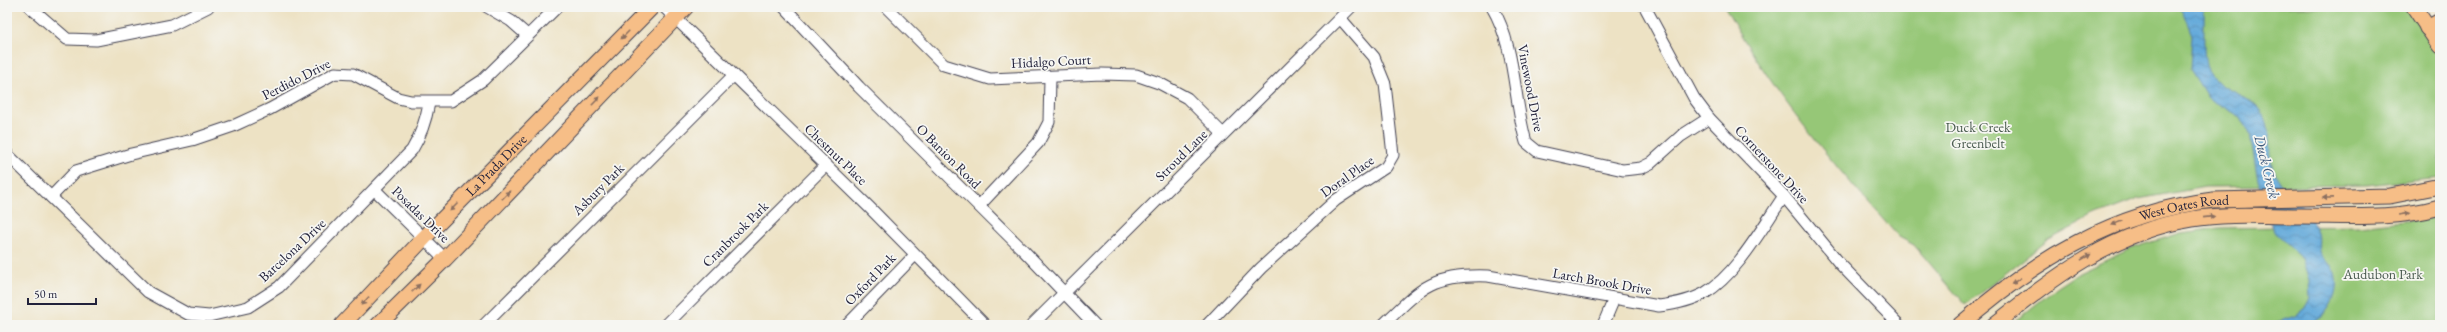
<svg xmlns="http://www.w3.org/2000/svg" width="2447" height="332" viewBox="0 0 2447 332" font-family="'EB Garamond',serif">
<defs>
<pattern id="water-waves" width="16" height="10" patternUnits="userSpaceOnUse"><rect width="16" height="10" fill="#65aada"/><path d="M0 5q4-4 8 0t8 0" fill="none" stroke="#538ab2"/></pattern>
</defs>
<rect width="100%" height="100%" fill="#f6f6f2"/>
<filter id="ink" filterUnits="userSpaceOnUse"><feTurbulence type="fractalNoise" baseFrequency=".025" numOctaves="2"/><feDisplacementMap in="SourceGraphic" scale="8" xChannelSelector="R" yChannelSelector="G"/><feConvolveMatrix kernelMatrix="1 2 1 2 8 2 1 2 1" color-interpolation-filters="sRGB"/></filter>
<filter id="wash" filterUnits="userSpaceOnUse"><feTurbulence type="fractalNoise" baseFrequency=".012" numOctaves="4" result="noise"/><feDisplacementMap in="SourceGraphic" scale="16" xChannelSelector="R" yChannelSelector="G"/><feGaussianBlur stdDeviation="0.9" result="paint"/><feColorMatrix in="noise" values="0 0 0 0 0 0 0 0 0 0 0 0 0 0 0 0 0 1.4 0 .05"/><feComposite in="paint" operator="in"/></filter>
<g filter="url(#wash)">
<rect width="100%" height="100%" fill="#ede2c4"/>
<g fill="#96c777" stroke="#5c7459">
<path d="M1725,7H2407L2440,51V177L2367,185L2205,187L2138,199L2092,217L2047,241L1965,305L1914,245L1899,237C1834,166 1771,91 1725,7Z"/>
<path d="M2440,217V325H2010L2058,287L2079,273L2130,249L2181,233L2219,228L2359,226Z"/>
</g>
<path fill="url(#water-waves)" stroke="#44668a" d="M2178,7H2204C2205,25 2201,58 2209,73C2217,88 2245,94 2258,108C2274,126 2266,155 2275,175C2281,188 2294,196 2302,207C2307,214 2316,225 2318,233C2320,240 2317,248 2320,254C2324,260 2332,266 2335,273C2341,294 2327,317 2307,324C2297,328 2279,325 2268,325L2295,316L2306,307L2310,299L2309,280L2302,258L2277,235L2263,209L2250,134L2241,117L2208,98L2190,69L2192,35L2183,13Z"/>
</g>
<g filter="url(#ink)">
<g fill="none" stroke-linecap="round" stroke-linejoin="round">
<g stroke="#403f50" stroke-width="13">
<g id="minor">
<path d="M30,7L67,39L96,40L172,25L208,7"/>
<path d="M487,7L511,21L527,35"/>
<path d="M664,7L869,207L985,325"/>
<path d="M784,7L859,87L1024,251L1095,325"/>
<path d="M886,7L944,65L990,79L1102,74L1136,75L1159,83L1187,98L1223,134"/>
<path d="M1492,7C1516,48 1513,97 1526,142L1537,151L1623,170L1641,168L1651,163L1681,136L1709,118"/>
<path d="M1645,7L1694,98L1709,118L1784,196L1840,264L1899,325"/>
<path d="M7,154L148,292L188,314L209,316L248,307L279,287L412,150C421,135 426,120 429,103"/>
<path d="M375,190L445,259"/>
<path d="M51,197L76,171L131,154L192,140L233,126L270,109L335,73L353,74L398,98L411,101H451L483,80L557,7"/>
<path d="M979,206L1038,143L1049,122L1050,78"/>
<path d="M484,325L734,75"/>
<path d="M666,325L826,165"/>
<path d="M847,325L915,255"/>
<path d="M1032,325L1351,7"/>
<path d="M1207,325L1261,268L1336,200L1386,167L1393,155L1385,84L1374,57L1341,19"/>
<path d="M1383,325C1421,288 1432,274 1488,276L1659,306C1675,304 1691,301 1705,293C1737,274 1763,226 1784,196"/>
<path d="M1603,325L1614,299"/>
</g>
</g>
<g stroke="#403f50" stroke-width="17">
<g id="major">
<path d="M2414,7L2440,46"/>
<path d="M2427,28L2440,21"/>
<path id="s1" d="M342,325L424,238L652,7"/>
<path d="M378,325L445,259L686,7"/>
<path id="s2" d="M1960,325C2034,260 2114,212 2213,200L2390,196L2440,186"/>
<path d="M1994,325C2056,276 2112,232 2192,219C2228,213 2265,216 2301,216C2348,216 2395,220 2440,207"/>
</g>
</g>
<use href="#minor" stroke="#fff" stroke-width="11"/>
<use href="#major" stroke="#f6be87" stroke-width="15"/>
</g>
<defs><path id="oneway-solid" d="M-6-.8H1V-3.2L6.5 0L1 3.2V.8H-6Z"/></defs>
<g fill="#8c7061">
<use href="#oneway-solid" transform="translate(625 35) rotate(135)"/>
<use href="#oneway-solid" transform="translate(596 101) rotate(-46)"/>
<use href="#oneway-solid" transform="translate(506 195) rotate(-46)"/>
<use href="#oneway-solid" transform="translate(2328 198) rotate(179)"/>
<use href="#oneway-solid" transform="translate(454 207) rotate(135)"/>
<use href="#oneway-solid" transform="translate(2404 214) rotate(-9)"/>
<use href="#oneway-solid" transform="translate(2209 217) rotate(-6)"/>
<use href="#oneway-solid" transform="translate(2117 223) rotate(158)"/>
<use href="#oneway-solid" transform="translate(2086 257) rotate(-31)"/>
<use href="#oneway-solid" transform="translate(2016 281) rotate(146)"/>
<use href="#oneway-solid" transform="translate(416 288) rotate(-44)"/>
<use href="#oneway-solid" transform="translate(365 301) rotate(133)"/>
</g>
</g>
<g text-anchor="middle" stroke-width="3.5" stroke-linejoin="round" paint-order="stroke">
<g font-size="14" fill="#22223b" stroke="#f6f6f2">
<text transform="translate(1051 61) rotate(-3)" y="5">Hidalgo Court</text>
<text transform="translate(296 79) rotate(-27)" y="5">Perdido Drive</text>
<text transform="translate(1531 88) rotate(79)" y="5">Vinewood Drive</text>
<text transform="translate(836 154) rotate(44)" y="5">Chestnut Place</text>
<text transform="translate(1181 155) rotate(-45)" y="5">Stroud Lane</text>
<text transform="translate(949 156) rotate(45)" y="5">O Banion Road</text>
<text transform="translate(1772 164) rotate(47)" y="5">Cornerstone Drive</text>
<text dy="5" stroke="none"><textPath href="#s1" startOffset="222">La Prada Drive</textPath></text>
<text transform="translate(1347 176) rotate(-35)" y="5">Doral Place</text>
<text transform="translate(598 189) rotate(-45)" y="5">Asbury Park</text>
<text dy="5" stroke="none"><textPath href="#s2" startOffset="257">West Oates Road</textPath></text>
<text transform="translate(421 214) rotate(44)" y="5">Posadas Drive</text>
<text transform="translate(735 234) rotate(-45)" y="5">Cranbrook Park</text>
<text transform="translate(292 250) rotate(-43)" y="5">Barcelona Drive</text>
<text transform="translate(870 279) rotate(-46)" y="5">Oxford Park</text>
<text transform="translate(1602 281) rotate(10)" y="5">Larch Brook Drive</text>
</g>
<g font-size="14" fill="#4b5c50" stroke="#f6f6f2">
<text x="1978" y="132">Duck Creek<tspan x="1978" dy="16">Greenbelt</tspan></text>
<text x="2383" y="279">Audubon Park</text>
</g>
<g font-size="15" font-style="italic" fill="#3d587b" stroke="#f6f6f2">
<text transform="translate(2267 167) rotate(76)" y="5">Duck Creek</text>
</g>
</g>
<rect width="2447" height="332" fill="none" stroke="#f6f6f2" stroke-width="24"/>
<path d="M28 298v6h68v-6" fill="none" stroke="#22223b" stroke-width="2"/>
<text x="34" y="298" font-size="12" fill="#22223b" stroke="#f6f6f2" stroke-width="3" paint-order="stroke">50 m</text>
</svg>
